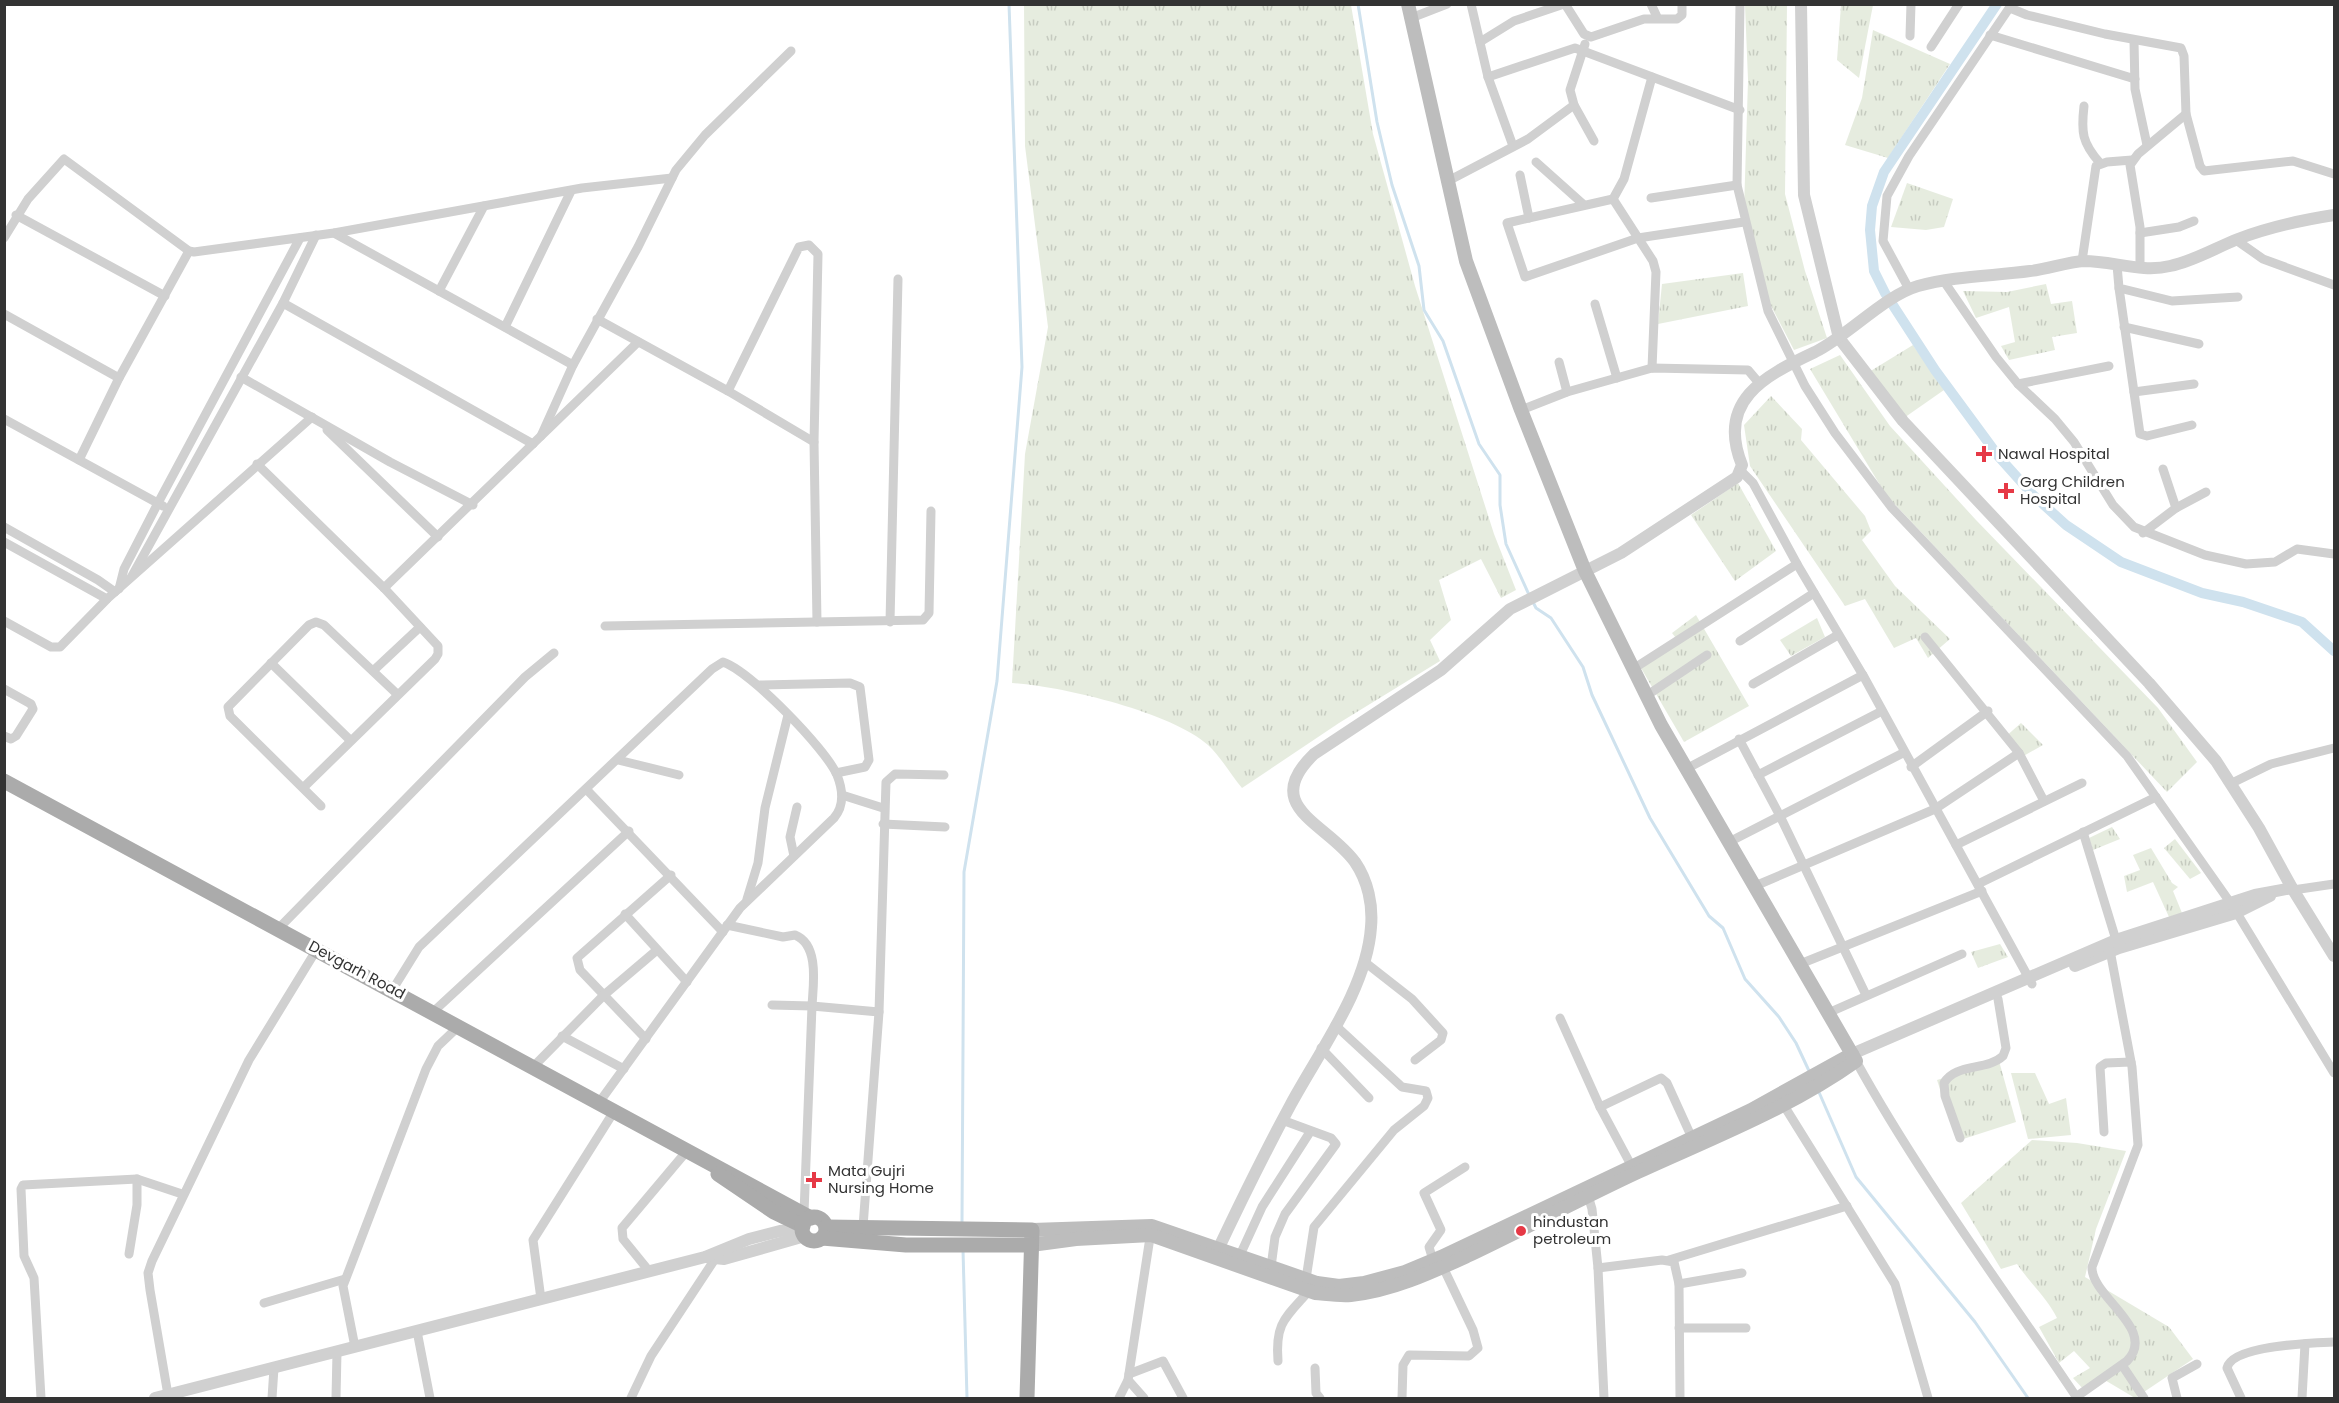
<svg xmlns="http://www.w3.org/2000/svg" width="2339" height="1403" viewBox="0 0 2339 1403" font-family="Poppins,sans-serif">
<defs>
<pattern id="grass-tufts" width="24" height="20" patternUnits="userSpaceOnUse" patternTransform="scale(1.5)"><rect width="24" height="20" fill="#e6ecdf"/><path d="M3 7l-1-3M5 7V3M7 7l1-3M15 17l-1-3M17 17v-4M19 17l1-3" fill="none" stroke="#c6cbc0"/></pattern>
</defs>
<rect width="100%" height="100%" fill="#fff"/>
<g fill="url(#grass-tufts)">
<path d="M1024,5H1351L1373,134L1415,286L1494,534L1516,590L1501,598L1481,559L1439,580L1451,620L1430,640L1440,661L1339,723L1242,788C1231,775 1221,757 1208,745C1171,712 1061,686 1012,683L1025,454L1048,327L1025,146Z"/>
<path d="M1745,5H1787L1785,194L1805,271L1827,338L1794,350L1769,302L1744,210L1748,80Z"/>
<path d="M1841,5H1873L1859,78L1837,60Z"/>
<path d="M1873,30L1950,64L1888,158L1845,145L1862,98Z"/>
<path d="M1907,183L1953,199L1944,227L1926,230L1891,227Z"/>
<path d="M1743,273L1748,306L1658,324L1662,284Z"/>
<path d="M2046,284L2051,304L2072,301L2077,333L2052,337L2055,350L2009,360L2001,346L2015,342L2009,307L1976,318L1963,291L2007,292Z"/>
<path d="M1913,345L1944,390L1901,420L1869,372Z"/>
<path d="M1840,355L1890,426L1976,520L2158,708L2197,762L2167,792L1886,495L1810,369Z"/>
<path d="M1771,396L1802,429L1801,440L1865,516L1871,531L1862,540L1895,586L1950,639L1928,658L1916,638L1894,648L1865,599L1845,606L1750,466L1744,425Z"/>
<path d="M1738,483L1776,551L1735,581L1691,515Z"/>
<path d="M1696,615L1749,706L1684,742L1641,668L1679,642L1672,633Z"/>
<path d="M1817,618L1825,637L1791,656L1780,640Z"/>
<path d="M2021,723L2043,745L2020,758L2004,738Z"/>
<path d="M2112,827L2120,839L2093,850L2089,838Z"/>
<path d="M2175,839L2201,873L2190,879L2164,848Z"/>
<path d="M2151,848L2172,883L2178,887L2173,891L2182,913L2169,917L2153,882L2127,892L2124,876L2140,870L2133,855Z"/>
<path d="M2000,944L2008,957L1978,968L1971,952Z"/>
<path d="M1999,1061L2016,1122L1957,1141L1937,1080Z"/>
<path d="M2011,1073H2035L2049,1104L2066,1098L2071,1135L2028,1139Z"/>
<path d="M2032,1140L2077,1143L2126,1151L2096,1229L2085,1277L2169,1327L2193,1359L2135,1398L2103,1379L2084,1390L2073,1378L2090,1368L2074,1351L2059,1363L2039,1327L2057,1318C2047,1298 2030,1283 2017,1264L2001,1269L1961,1203Z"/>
</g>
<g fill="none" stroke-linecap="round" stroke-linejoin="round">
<g stroke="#cfe2ee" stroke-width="3">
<path d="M1358,4L1377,122L1392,185L1419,266L1424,310L1443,341L1479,444L1500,475V505L1506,544L1530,597"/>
<path d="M1533,602L1536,608L1551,618L1583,667L1592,695L1650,818L1709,916L1723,928L1745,979L1779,1017L1796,1043L1810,1073"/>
<path d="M1818,1090L1856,1177L1975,1322L2028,1398"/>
<path d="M962,1223L964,872L997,681L1022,367L1009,4"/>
<path d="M963,1250L967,1398"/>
</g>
<path stroke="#cfe2ee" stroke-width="10" d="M1997,4L1884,172L1872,206L1870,230L1874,271L1885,293L1935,370L1999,457L2033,495L2066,525L2121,562L2202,593L2243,602L2302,622L2334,651"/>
<g stroke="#d0d0d0" stroke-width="9">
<path d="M1471,4L1488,77L1513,146"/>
<path d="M1565,4L1584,34L1591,37L1644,19H1677L1682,15V4"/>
<path d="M1651,4L1657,17"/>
<path d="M1740,4L1737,185L1768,311L1805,386L1835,433L1892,508L2127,756L2232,905L2334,1073"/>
<path d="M2010,8L2027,15L2105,34L2181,48L2184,56L2186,114L2200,166L2204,171L2293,161L2334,174"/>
<path d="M1411,18L1447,4"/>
<path d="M1990,35L2135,79"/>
<path d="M1910,36L1911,4"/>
<path d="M2134,41L2135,89L2147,145"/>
<path d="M1480,42L1514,21L1564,4"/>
<path d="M1585,44L1570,90L1574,105L1594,141"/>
<path d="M1931,47L1959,4"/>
<path d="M1488,77L1575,48L1740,110"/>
<path d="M1652,77L1624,179L1613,199L1507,223L1525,277L1638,238L1744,222"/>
<path d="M2084,106C2081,132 2082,143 2100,163"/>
<path d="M1536,162L1583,204"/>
<path d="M1520,175L1529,218"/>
<path d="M1448,181L1528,139L1574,105"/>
<path d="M1651,198L1737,185"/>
<path d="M1613,199L1653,261L1656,272L1652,368"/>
<path d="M16,215L165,296"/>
<path d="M334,233L573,365"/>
<path d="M2140,233L2179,227L2194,221"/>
<path d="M4,238L28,199L64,159L189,251L194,252L334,233L582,188L672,178"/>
<path d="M2236,240L2263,259L2334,285"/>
<path d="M2082,261L2096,166L2107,162L2132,160"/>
<path d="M2117,265L2119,288L2172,301L2238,297"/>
<path d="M2140,267V227L2130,165L2138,154L2186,114"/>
<path d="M1943,280L1996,357L2018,384L2055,419L2074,442L2113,505L2134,527L2205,555L2246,564L2275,562L2297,549L2334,554"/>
<path d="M2119,288L2140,434L2147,436L2192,425"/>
<path d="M1909,289L1883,241L1887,196L1909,156L2012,4"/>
<path d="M439,291L484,206"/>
<path d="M283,303L533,444"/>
<path d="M1595,304L1617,378"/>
<path d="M4,314L119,378"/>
<path d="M597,319L728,391L814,442"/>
<path d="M505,327L571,191"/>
<path d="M2124,327L2199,344"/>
<path d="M1559,362L1567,392"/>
<path d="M241,377L390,462L473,505"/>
<path d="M2018,384L2109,366"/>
<path d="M728,391L799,247L809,245L818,254L814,442L817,622"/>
<path d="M2134,392L2194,384"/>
<path d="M1521,410L1567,392L1652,368L1748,370L1759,383"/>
<path d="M4,419L163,506"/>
<path d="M327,430L438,537"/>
<path d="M541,436L573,365L638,247L676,170L705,135L791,51"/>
<path d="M79,460L119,378L189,251"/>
<path d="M257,464L384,588L438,646V654L435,659L304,787"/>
<path d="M2163,469L2176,508"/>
<path d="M1741,471L1753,483L1797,564L1864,677L2032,984"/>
<path d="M4,527L98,580L115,592"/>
<path d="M2143,533L2176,508L2206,492"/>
<path d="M4,542L107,599"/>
<path d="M132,576L283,303L316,235"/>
<path d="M384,588L638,342"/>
<path d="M119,589L124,569L158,503L300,238"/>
<path d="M4,621L51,647H60L107,599L312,417"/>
<path d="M890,622L898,279"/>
<path d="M605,626L923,620L929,613L931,511"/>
<path d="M1925,637L2019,753L2044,801"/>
<path d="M1740,641L1814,593"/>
<path d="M271,663L350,740"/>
<path d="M1633,669L1797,564"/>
<path d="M373,671L420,627"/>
<path d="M1753,684L1838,635"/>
<path d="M760,685L850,683L860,687L869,760L865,767L836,773"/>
<path d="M4,689L31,704L33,709L16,736L11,739L4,736"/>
<path d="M1646,696L1707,655"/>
<path d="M1739,739L1780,816L1866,995"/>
<path d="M618,760L679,775"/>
<path d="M1911,767L1988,711"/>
<path d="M1686,769L1863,675"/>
<path d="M1758,775L1882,711"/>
<path d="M2232,783L2271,764L2334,748"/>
<path d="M587,790L723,932"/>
<path d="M842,795L883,808"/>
<path d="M321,806L230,716L228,707L309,625L316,622L324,625L397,694"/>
<path d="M883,824L945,827"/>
<path d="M2083,832L2116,940"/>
<path d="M1729,842L1903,753"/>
<path d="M1956,845L2082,783"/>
<path d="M794,856L790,837L797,807"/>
<path d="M1978,884L2156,797"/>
<path d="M1755,886L1935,809L2019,753"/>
<path d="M2293,890L2334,884"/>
<path d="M747,899L758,863L765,808L788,715"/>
<path d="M625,914L687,982"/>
<path d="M727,925L783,937L795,935C820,945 813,986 812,1006L772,1005"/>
<path d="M279,928L525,677L554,653"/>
<path d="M1366,963L1412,999L1443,1033L1441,1040L1415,1060"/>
<path d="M1800,964L1982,891"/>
<path d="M393,989L419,947L712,669L723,662C750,671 826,749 837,775C843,790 845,805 834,818L740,908L598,1104"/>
<path d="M433,1012L629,831"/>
<path d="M1828,1013L1962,954"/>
<path d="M1560,1018L1600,1107L1631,1165"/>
<path d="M562,1036L624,1069"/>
<path d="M646,1039L580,970L577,958L671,875"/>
<path d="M1321,1048L1369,1098"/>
<path d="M1856,1061C1921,1179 2003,1287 2077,1398"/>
<path d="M533,1067L604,995L657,950"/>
<path d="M1783,1104L1895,1284L1928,1398"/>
<path d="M1600,1107L1661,1078L1667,1083L1692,1138"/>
<path d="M2104,1132L2100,1067L2106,1063L2131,1062"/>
<path d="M1960,1138L1945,1096L1944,1083C1955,1063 1987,1071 2003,1056L2006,1048L1998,999"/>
<path d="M1587,1192L1592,1209L1598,1268L1604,1398"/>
<path d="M804,1213L812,1006L879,1012"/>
<path d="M863,1227L879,1012L886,782L895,774L944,775"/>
<path d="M129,1254L137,1205V1179"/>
<path d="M1240,1255L1262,1207L1310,1132"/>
<path d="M1433,1260L1429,1247L1441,1230L1424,1193L1465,1167"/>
<path d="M1669,1260L1847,1206"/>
<path d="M1271,1267L1275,1237L1285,1214L1336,1144L1331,1138L1282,1120"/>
<path d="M1598,1268L1662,1260L1674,1262L1679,1284L1680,1398"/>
<path d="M649,1271L623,1239L622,1228L686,1152"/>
<path d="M1306,1279L1314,1227L1394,1130L1424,1106L1428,1098L1426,1091L1402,1087L1335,1025"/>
<path d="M1679,1284L1742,1273"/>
<path d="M541,1299L533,1240L613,1113"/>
<path d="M264,1303L345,1279"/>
<path d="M1679,1328H1746"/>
<path d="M417,1331L430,1398"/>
<path d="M355,1347L343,1286L426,1069L438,1046L459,1026"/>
<path d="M1278,1361C1275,1323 1285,1318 1309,1291"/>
<path d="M2122,1365L2144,1398"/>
<path d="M1315,1368L1316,1393L1320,1398"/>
<path d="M1129,1374L1163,1361L1183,1398"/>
<path d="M1128,1380L1144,1398"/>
<path d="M168,1395L150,1290L148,1273L152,1261L249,1060L317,949"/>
<path d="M2076,1397L2127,1361C2158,1329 2091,1297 2092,1267L2138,1145L2132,1067L2109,945"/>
<path d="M41,1398L34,1278L24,1256L21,1189L23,1185L137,1179L182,1194"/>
<path d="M272,1398L274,1368"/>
<path d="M336,1398L337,1352"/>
<path d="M631,1398L651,1356L715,1259"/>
<path d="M1119,1398L1128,1380L1151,1231"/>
<path d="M1402,1398L1403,1365L1409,1355L1469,1356L1478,1348L1473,1330L1443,1267"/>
<path d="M2177,1398L2172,1378L2197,1364"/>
<path d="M2241,1398L2227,1368C2232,1345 2314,1343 2334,1342"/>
<path d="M2302,1398L2305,1344"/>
</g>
<g stroke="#d0d0d0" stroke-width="12">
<path d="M1801,4L1804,195L1839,338L1903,421L2149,683L2216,761L2259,828L2292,888L2334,956"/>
<path d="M2075,966L2119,948L2236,913L2270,896"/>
<path d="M1852,1054L2116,940L2255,895L2292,888"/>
<path d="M1215,1256C1239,1205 1264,1154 1291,1104C1319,1052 1367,988 1371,927C1373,905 1368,881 1355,862C1327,823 1259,807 1314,754L1441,670L1510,609L1621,553L1737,477L1742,465C1716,401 1764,376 1815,352C1849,335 1884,296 1918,286C1955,276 1993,276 2030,271C2048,269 2067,262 2084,261C2113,261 2142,273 2170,266C2194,261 2215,248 2238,239C2269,227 2302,220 2334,215"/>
<path d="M706,1257L724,1259L805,1236"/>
<path d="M155,1398L705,1257L749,1239L780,1231L802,1229"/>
</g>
<g stroke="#bdbdbd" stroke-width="14">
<path d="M1032,1230L1152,1226L1317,1283L1339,1286L1364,1283L1405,1272L1441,1257L1751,1110L1852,1054"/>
<path d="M1031,1245L1076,1239L1151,1235L1315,1293C1327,1294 1339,1296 1351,1295C1391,1291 1430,1273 1467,1256C1524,1229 1580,1199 1638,1172C1712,1138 1790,1108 1856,1061L1661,725L1585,571L1521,410L1466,261L1408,4"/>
</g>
<g stroke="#ababab" stroke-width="15">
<path d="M4,781L811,1218"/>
<path d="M718,1174L774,1212L803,1226"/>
<circle cx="814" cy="1229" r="12"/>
<path d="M826,1227L1032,1230L1027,1398"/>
<path d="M822,1238L906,1245H1031"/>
</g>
</g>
<g fill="#e63946" stroke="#fff" stroke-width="2">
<path d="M1981 445h6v6h6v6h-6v6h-6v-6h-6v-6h6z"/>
<path d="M2003 482h6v6h6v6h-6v6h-6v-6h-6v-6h6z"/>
<path d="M811 1171h6v6h6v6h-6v6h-6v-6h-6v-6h6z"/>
<circle cx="1521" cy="1231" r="6"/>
</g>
<g text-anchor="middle" stroke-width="6" stroke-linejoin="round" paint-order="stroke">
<g font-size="15" fill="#333" stroke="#fff" text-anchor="start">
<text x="1998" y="459">Nawal Hospital</text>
<text x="2020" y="487">Garg Children<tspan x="2020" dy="17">Hospital</tspan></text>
<text x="828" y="1176">Mata Gujri<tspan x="828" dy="17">Nursing Home</tspan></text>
<text x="1533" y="1227">hindustan<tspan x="1533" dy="17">petroleum</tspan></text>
</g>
<g font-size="15" fill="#333" stroke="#fff">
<text transform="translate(357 970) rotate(28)" y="5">Devgarh Road</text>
</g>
</g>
<rect width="2339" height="1403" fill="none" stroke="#333333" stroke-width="12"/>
</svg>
